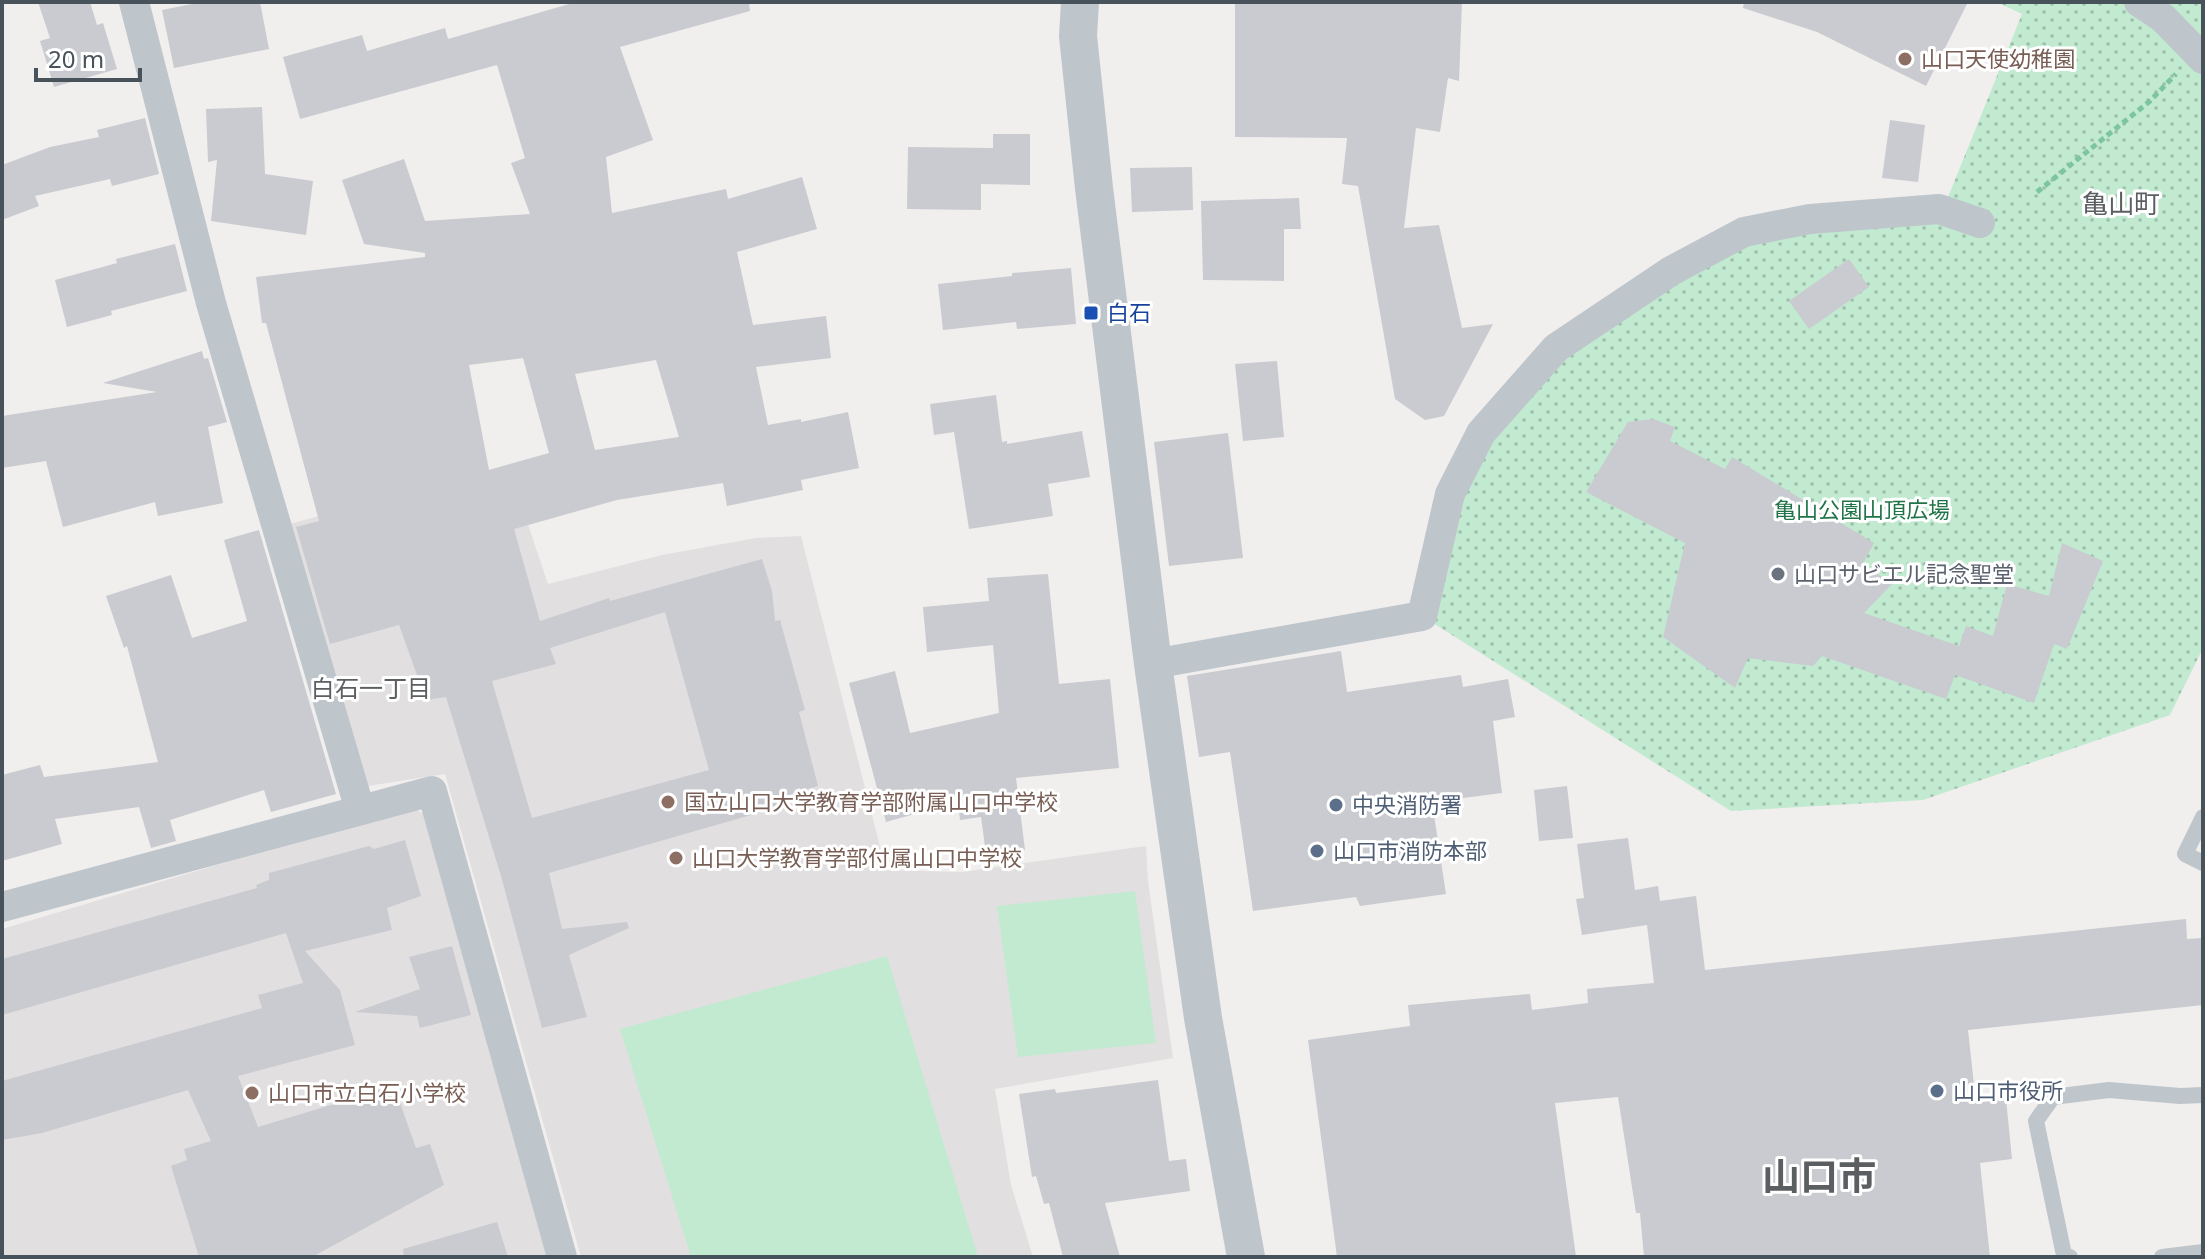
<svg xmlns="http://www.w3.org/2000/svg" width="2205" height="1259" viewBox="0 0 2205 1259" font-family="'Noto Sans','Noto Sans JP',sans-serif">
<defs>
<pattern id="grass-dots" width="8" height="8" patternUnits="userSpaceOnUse" patternTransform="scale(2)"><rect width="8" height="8" fill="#c1ead0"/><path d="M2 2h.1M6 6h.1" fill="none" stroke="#9fc0ac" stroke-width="1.8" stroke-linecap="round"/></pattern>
</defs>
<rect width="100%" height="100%" fill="#f1eeee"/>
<g fill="#e2dfe0">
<path d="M508,465L548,584L662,555L756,538L801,536L886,870L962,872L1146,846L1148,881L1173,1058L995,1089L1011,1185L1033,1257H581L445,774L361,787L286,525Z"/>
<path d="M411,807L426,815L548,1257H2V929Z"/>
</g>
<path fill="url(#grass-dots)" d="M1997,2H2203V648L2170,715L1923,800L1731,811L1422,616L1450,494L1556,348L1744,232L1944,207L2022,14Z"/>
<g fill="#c1ead0">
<path d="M1135,891L1156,1043L1018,1057L997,906Z"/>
<path d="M887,956L978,1257H691L620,1029Z"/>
</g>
<g fill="#c9cbd0" fill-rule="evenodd">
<path d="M38,2H90L97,25L103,23L117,69L54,87L40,41L50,38Z"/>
<path d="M202,2H260L269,49L174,68L162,10Z"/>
<path d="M576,2H749L750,11L620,47L653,140L606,157L612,213L726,189L728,199L802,177L817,229L737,252L753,325L826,316L831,358L756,367L768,425L801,419V422L848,412L859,468L801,480L803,490L727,506L723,483L617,500L514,529L540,621L609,598L610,601L762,559L772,591L775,621L780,620L805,710L799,712L818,786L785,796L786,805L549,873L562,929L627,922L629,928L569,955L587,1017L542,1028L501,876L446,697L426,700L399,625L330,644L296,527L319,521L266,323H262L256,277L425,257V253L364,244L342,180L404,159L425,221L530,214L511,163L525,158L497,65L300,119L283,57L362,35L367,51L445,28L448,39ZM523,358L549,453L489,470L469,365ZM656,360L679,437L595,450L575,374ZM665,612L709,770L532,818L492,681L556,664L550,648Z"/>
<path d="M1235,2H1462L1459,81L1448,78L1440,132L1416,128L1404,228L1439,225L1462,328L1493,324L1444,416L1425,420L1395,399L1358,186L1342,184L1347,138L1235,137Z"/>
<path d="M1744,2H1968L1926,86L1817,32L1743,8Z"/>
<path d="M262,107L265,174L313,181L306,235L211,221L217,160L208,162L206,109Z"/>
<path d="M145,118L159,174L112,186L110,179L35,196L39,206L2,220V165L50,147L99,137L97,130Z"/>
<path d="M1890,120L1925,125L1918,182L1882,178Z"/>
<path d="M993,134H1030V185L981,184V210L907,209L908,147L993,148Z"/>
<path d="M1192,167L1193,210L1132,212L1130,168Z"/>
<path d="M1299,198L1301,229H1284V281L1203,280L1201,201Z"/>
<path d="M175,244L187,291L111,311L112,315L67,327L55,280L117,263L116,259Z"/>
<path d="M1849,259L1869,287L1809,329L1789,301Z"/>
<path d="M1071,268L1076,324L1017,329L1016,322L943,330L938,284L1012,276V273Z"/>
<path d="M202,351L204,359L208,358L227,422L208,427L223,503L158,516L155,502L63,527L46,461L2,468V416L157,392L103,383Z"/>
<path d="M1277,361L1284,437L1243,441L1235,364Z"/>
<path d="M996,395L1002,442L1007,441V444L1082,431L1090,477L1048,484L1053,516L969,529L954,432L934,435L930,404Z"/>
<path d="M1653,419L1675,427L1670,441L1725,469L1732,457L1874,543L1862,565L1893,583L1864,613L1959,646L1966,626L1993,636L2007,584L2049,596L2062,543L2103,561L2067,649L2054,644L2034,703L1955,675L1946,699L1822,656L1813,666L1748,658L1735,688L1663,637L1685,543L1586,492L1628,422Z"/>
<path d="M1228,433L1243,558L1169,566L1154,442Z"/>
<path d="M259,530L336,794L271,812L264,790L170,820L176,841L151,848L139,807L55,819L62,844L2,861V775L40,765L44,777L158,762L127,646L124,648L106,596L171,575L192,638L247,621L224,540Z"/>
<path d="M1048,574L1059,684L1110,679L1119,768L1016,778L1025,850L986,854L981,817L960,820L958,802L886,822L849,683L895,671L910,733L999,713L993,645L927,652L923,607L989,601L987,578Z"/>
<path d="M1341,651L1347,692L1461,675L1463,687L1508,679L1515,717L1493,721L1502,793L1432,802L1446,894L1360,906L1356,897L1253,911L1230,752L1199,757L1187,676Z"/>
<path d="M1567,786L1573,838L1539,841L1534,790Z"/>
<path d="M1628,838L1635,890L1658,886L1660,901L1696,896L1705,970L2186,919L2187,939L2203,938V1005L1968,1030L1976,1103L2006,1099L2012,1159L1980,1163L1990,1257H1644L1640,1213H1636L1618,1097L1555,1103L1576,1257H1337L1308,1040L1410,1026L1408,1005L1530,994L1532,1010L1588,1003L1587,989L1654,983L1647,925L1582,935L1576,899L1584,898L1577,844Z"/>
<path d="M405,840L421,896L387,908L392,930L305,951L340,990L355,1045L238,1076L258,1127L394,1086L416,1148L430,1144L444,1185L312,1257H199L171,1166L187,1160L184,1149L211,1141L188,1090L42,1133L2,1140V1081L262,1008L258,995L303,983L286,933L2,1015V959L257,888L256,885L269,880V873L369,846L374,849Z"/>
<path d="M452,946L471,1015L420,1028L417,1016L355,1012L420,989L409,957Z"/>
<path d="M1158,1080L1169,1161L1186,1159L1190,1191L1105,1203L1120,1257H1063L1049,1203L1044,1204L1036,1176L1032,1177L1019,1094L1055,1089L1056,1093Z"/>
<path d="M497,1222L508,1257H404L403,1249Z"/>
</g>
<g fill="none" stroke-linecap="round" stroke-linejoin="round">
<path stroke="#7cc59f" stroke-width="5" stroke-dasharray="6 4" stroke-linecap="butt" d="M2037,192L2150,101L2176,74"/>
<g stroke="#bec6cc" stroke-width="16">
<path d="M2203,817L2185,854L2203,863"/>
<path d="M2070,1257L2064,1255L2036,1121L2053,1097L2109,1090L2180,1096L2203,1095"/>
<path d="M2162,1257L2203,1252"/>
</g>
<g stroke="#bec6cc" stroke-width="30">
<path d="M134,2L211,303L360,810"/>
<path d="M2139,2L2163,18L2203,59"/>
<path d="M1153,664L1422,616L1450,494L1481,433L1556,348L1671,271L1744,232L1810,219L1939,209L1980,223"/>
<path d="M2,907L432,791L562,1257"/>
</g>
<path stroke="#bec6cc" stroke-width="38" d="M1080,2L1078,36L1094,188L1153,664L1203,1018L1246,1257"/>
</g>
<g fill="#8d6e63" stroke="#fff" stroke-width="3">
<circle cx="1905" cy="59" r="8"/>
<circle cx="668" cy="802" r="8"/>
<circle cx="676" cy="858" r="8"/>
<circle cx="252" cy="1093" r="8"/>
</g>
<rect fill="#1a4fb4" stroke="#fff" stroke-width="3" x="1083" y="305" width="16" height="16" rx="4"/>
<circle fill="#6b7280" stroke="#fff" stroke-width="3" cx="1778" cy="574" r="8"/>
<g fill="#5c6f8a" stroke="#fff" stroke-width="3">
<circle cx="1336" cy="805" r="8"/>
<circle cx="1317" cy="851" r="8"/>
<circle cx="1937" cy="1091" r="8"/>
</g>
<g text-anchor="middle" stroke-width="6" stroke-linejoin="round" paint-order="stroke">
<g font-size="22" fill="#785e54" stroke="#fff" text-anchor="start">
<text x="1921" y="67">山口天使幼稚園</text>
<text x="684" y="810">国立山口大学教育学部附属山口中学校</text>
<text x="692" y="866">山口大学教育学部付属山口中学校</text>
<text x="268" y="1101">山口市立白石小学校</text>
</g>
<g font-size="22" fill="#164399" stroke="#fff" text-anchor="start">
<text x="1107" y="321">白石</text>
</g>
<g font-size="22" fill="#207448" stroke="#fff">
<text x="1862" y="518">亀山公園山頂広場</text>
</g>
<g font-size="22" fill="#5b616d" stroke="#fff" text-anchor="start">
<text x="1794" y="582">山口サビエル記念聖堂</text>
</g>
<g font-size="22" fill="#4e5e75" stroke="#fff" text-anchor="start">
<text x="1352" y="813">中央消防署</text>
<text x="1333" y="859">山口市消防本部</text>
<text x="1953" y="1099">山口市役所</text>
</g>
<g font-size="24" fill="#5c5f62" stroke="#fff">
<text x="371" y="697">白石一丁目</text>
</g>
<g font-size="26" fill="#5c5f62" stroke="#fff">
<text x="2121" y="213">亀山町</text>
</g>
<g font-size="38" font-weight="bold" fill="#5c5f62" stroke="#fff">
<text x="1819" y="1190">山口市</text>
</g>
</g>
<rect width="2205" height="1259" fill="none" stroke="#48525a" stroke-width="8"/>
<path d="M36 68v12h104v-12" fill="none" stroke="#48525a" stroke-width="4"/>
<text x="48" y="68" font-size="24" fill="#48525a" stroke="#ffffff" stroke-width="6" paint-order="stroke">20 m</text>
</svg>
